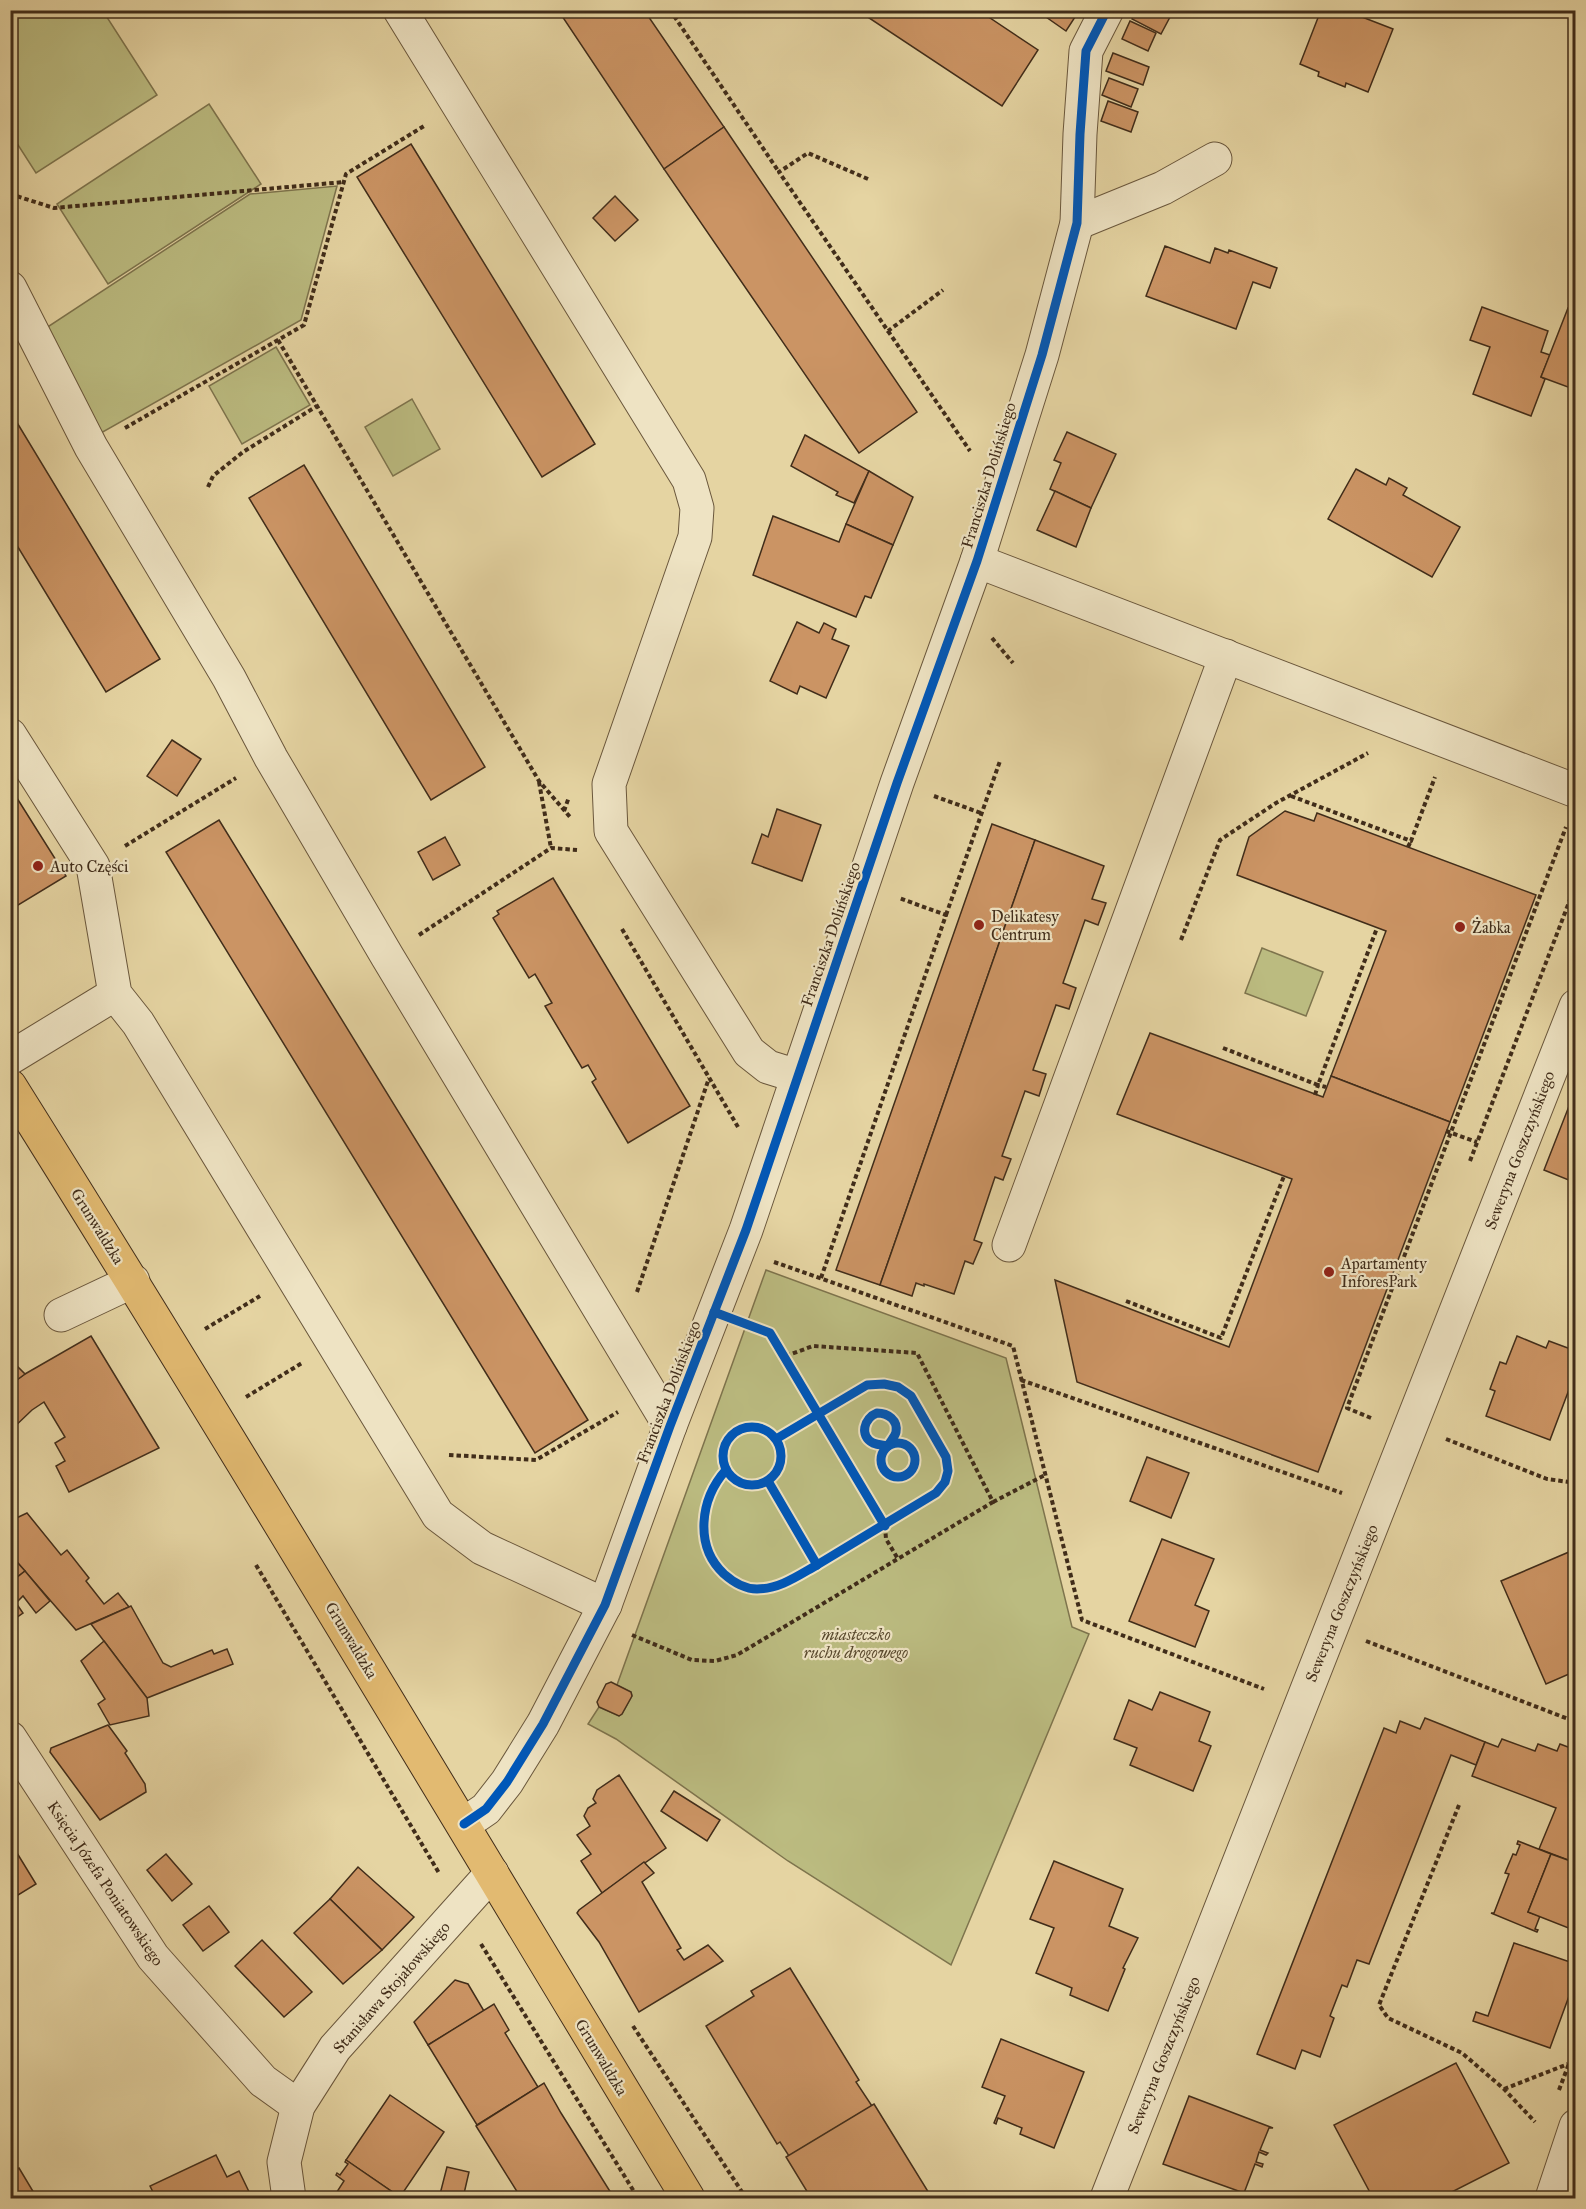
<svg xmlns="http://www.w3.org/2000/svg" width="1586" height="2209" viewBox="0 0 1586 2209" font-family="'IM FELL Great Primer',serif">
<rect width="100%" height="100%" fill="#e5d4a2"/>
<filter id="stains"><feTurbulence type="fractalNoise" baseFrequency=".00333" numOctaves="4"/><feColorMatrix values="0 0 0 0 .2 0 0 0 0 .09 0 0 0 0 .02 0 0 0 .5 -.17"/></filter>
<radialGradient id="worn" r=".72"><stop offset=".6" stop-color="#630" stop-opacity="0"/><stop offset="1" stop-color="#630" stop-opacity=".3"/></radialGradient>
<g fill="#bbbb80" stroke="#7e744d" stroke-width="1.5">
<path d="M11,10L103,11L157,95L36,173L11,134Z"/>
<path d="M209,104L261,184L108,284L57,204Z"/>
<path d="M337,186L301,320L101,433L46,328L250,194Z"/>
<path d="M276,347L310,405L242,444L209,386Z"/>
<path d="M412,399L440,449L393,476L365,427Z"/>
<path d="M1262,948L1323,972L1306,1016L1245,993Z"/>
<path d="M766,1270L1006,1358L1072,1627L1089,1634L951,1965L788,1861L616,1739L588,1724L599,1707L619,1716L622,1714L632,1696L631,1692L617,1685Z"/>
</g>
<g fill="#cb9464" stroke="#412d1a" stroke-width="1.5">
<path d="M558,10H644L724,127L664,169Z"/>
<path d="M857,10H978L1038,50L1002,106Z"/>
<path d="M1036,10H1071L1077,14L1066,31Z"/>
<path d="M1136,10H1157L1170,17L1161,34L1132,19Z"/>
<path d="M1321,10H1344L1393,29L1368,92L1346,83L1345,87L1318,76L1319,72L1300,64Z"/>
<path d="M1130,21L1156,33L1148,51L1122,39Z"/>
<path d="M1113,53L1149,67L1143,85L1106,71Z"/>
<path d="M1109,78L1138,89L1131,107L1102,95Z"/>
<path d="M1108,101L1138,112L1131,132L1101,121Z"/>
<path d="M724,127L917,412L859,453L664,169Z"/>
<path d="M411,144L595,444L542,477L357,177Z"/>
<path d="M615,196L638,220L615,241L593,218Z"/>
<path d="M1165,246L1210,263L1215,248L1228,253L1229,250L1277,268L1270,288L1253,282L1236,329L1146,296Z"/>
<path d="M1482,307L1548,331L1541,352L1550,355L1541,377L1545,379L1531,416L1473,394L1490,347L1470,340Z"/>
<path d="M1568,308L1576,311V390L1541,377Z"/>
<path d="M10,411L160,659L106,692L10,534Z"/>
<path d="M1067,432L1116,454L1091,508L1050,489L1061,463L1054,460Z"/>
<path d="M805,435L869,471L854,503L836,495L838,492L791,466Z"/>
<path d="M304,465L485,767L431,800L249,498Z"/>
<path d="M1356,469L1386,485L1389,478L1407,488L1403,495L1460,527L1432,577L1328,519Z"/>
<path d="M869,471L913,497L893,545L846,524Z"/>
<path d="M1055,491L1091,508L1076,547L1037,530Z"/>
<path d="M773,516L839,542L846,524L893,545L871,598L865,596L856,617L753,575Z"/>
<path d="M797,622L819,633L824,623L836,629L832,639L849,646L826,698L800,686L797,694L770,681Z"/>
<path d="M172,740L201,759L177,796L147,776Z"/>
<path d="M10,787L66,876L10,910Z"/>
<path d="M777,809L821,825L802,881L752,863L762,834L768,837Z"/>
<path d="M1285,811L1314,821L1317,813L1536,895L1450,1122L1331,1076L1386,931L1237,875L1249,837Z"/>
<path d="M219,820L588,1420L535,1453L166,852Z"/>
<path d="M992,824L1035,840L880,1285L836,1270Z"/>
<path d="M445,837L460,865L433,880L418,852Z"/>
<path d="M1035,840L1104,866L1092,899L1106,903L1098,925L1085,920L1063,983L1076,988L1069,1009L1056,1005L1033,1070L1046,1074L1039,1096L1025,1091L1002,1156L1011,1159L1003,1180L995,1177L974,1240L982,1243L973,1264L965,1261L954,1294L924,1284V1286L916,1283L912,1296L880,1285Z"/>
<path d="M553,878L690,1106L628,1143L592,1082L596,1079L588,1065L582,1068L545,1006L552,1003L535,974L529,978L493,918L499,914L497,911Z"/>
<path d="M1150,1033L1323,1097L1331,1076L1450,1122L1318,1472L1077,1382L1055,1280L1229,1347L1292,1179L1117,1114Z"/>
<path d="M1571,1101L1576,1102V1183L1544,1170Z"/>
<path d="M91,1336L159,1448L69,1492L56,1466L65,1461L55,1443L65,1437L44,1402L32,1410L11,1430L10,1385L25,1374Z"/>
<path d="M1517,1336L1546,1348L1549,1341L1576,1351V1380L1573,1379L1550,1440L1486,1416L1495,1391L1490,1389L1500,1362L1506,1364Z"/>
<path d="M10,1359L25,1374L10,1385Z"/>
<path d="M1147,1457L1189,1473L1171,1518L1130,1501Z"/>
<path d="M27,1513L61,1555L67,1550L89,1578L86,1581L104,1604L118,1593L129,1607L76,1630L10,1554V1521Z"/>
<path d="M1162,1539L1214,1559L1195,1605L1209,1611L1195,1647L1129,1621Z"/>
<path d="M1576,1549V1671L1546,1684L1501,1581Z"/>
<path d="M10,1554L25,1571L13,1580L10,1578Z"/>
<path d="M25,1571L50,1601L36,1613L23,1596L16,1603L23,1613L10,1622V1583Z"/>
<path d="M131,1606L163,1663L171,1667L212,1650L214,1654L227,1649L233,1664L147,1698L91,1624Z"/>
<path d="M104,1641L147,1698L149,1716L110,1725L98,1704L105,1699L81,1661Z"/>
<path d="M611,1682L631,1692L632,1696L622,1714L619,1716L599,1707L597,1702L606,1684Z"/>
<path d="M1160,1692L1210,1712L1199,1741L1211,1746L1193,1791L1130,1765L1137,1748L1114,1739L1129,1700L1152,1710Z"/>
<path d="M1425,1718L1485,1742L1476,1765L1451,1755L1369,1964L1357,1960L1347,1987L1342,1985L1330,2016L1334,2018L1320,2057L1302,2050L1295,2069L1257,2054L1384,1728L1396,1733L1400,1721L1420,1729Z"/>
<path d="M108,1725L127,1751L125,1753L145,1784L146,1792L100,1820L50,1752L51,1748Z"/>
<path d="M1502,1739L1535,1751L1538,1744L1557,1751L1560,1744L1576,1750V1863L1539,1849L1556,1808L1472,1776L1485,1742L1498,1747Z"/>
<path d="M619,1775L666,1848L602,1893L581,1861L591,1854L577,1835L590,1826L584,1816L588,1808L596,1803L593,1799L597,1790Z"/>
<path d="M674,1791L720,1820L707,1841L661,1811Z"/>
<path d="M1518,1841L1551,1854L1528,1912L1540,1916L1535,1929L1538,1930L1537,1932L1491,1913H1494L1509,1874L1505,1873L1513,1854L1516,1855L1520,1845L1517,1844Z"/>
<path d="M17,1853L36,1884L10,1900V1857Z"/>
<path d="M166,1854L192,1884L172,1901L147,1870Z"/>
<path d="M1551,1854L1576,1863V1931L1528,1912Z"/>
<path d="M1054,1861L1123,1889L1109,1926L1138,1938L1123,1968L1125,1969L1108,2011L1070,1995L1072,1988L1036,1973L1054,1928L1030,1919Z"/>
<path d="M644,1862L654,1873L642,1882L681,1948L677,1950L684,1960L708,1945L723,1961L639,2012L599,1942L577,1913L579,1910Z"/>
<path d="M358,1867L414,1917L382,1950L330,1899Z"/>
<path d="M330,1899L382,1950L343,1984L294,1933Z"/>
<path d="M209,1906L229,1932L203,1951L183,1925Z"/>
<path d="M262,1940L312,1992L284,2017L235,1966Z"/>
<path d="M1514,1943L1576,1964V1977L1550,2048L1473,2021L1476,2012L1488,2016Z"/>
<path d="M790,1968L859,2080L856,2082L872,2106L789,2156L780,2142L777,2144L706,2026L754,1996L751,1991Z"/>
<path d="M455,1980L468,1984L484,2011L428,2045L414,2022Z"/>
<path d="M494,2004L509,2030L505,2033L538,2087L477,2125L428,2045Z"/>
<path d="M1001,2039L1084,2072L1054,2148L1020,2134L1022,2128L998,2118L996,2124L994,2123L1005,2096L982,2087Z"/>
<path d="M1456,2063L1509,2163L1440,2198H1373L1334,2125Z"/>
<path d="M544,2083L561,2113L611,2193L601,2198H521L476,2126Z"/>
<path d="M390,2095L444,2132L400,2197L346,2160Z"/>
<path d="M1189,2096L1273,2128H1269L1260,2150L1268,2153L1266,2155L1259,2152L1256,2162L1263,2164L1262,2167L1255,2164L1244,2193L1163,2164Z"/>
<path d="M874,2104L932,2198H811L786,2157Z"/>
<path d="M216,2155L227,2177L239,2171L252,2198H156L150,2186Z"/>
<path d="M346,2160L400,2197L403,2198H333L344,2181L336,2175L337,2173L340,2175L348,2164L345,2162Z"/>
<path d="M447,2167L469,2172L463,2198H439Z"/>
<path d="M19,2168L37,2198H10V2173Z"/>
</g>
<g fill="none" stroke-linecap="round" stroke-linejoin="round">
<g stroke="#6a573c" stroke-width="35">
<g id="minor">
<path d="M400,10L689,480L697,508L695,537L609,784L611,831L749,1052L768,1067L797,1076"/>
<path d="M1077,223L1163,188L1215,159"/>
<path d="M10,288L91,447L229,678L271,758L387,956L670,1426"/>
<path d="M977,561L1576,791"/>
<path d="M10,735L93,866L115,994L138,1023L438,1515L482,1548L605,1605"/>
<path d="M10,1058L115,994"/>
<path d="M1009,1245L1226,656"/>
<path d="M61,1315L133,1281"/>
<path d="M10,1738L153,1957L263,2081L298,2106"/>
<path d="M464,1824L486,1809L507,1782L543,1724L605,1605L670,1426L746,1230L897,783L977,561L1042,355L1077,223L1080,134L1086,51L1107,10"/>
<path d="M289,2198L284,2162L298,2106L335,2048L492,1873"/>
<path d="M1107,2198L1576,1006"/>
<path d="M1552,2198L1576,2126"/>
</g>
</g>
<g stroke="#412d1a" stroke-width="35">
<path id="major" d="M10,1086C241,1454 463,1827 688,2198"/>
</g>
<g stroke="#412d1a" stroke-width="4" stroke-dasharray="4.5 3" stroke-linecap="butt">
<path d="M670,10L779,172"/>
<path d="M868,179L808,153L779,172L888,331L943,290"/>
<path d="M10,194L54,208L344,182"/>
<path d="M888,331L970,451"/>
<path d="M278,340L539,781L570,817"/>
<path d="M125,428L304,325L346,174L424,126"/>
<path d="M208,487L213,476L243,452L317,406"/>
<path d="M992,638L1013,663"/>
<path d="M539,782L551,848"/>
<path d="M934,796L981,813"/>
<path d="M1291,796L1411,841L1435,777"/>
<path d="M564,811L569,797"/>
<path d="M125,846L236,778"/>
<path d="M1408,847L1411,841"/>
<path d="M946,915L1000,761"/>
<path d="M622,929L738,1127"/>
<path d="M419,935L551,848L577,850"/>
<path d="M1181,940L1220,840L1276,803L1368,753"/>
<path d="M1223,1048L1318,1085L1377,928"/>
<path d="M1315,1095L1318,1085L1326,1087"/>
<path d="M1446,1131L1477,1142"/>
<path d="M1470,1161L1576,884"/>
<path d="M774,1262L1013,1346L1082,1620L1264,1689"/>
<path d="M821,1278L946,915L899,898"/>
<path d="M637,1292L709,1078"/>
<path d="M1126,1301L1221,1338L1284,1176"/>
<path d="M205,1329L260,1296"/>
<path d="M1021,1380L1342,1493"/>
<path d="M246,1397L302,1363"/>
<path d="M1371,1418L1347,1408L1566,827"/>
<path d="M1446,1439L1547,1479L1576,1483"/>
<path d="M449,1455L536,1460L618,1412"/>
<path d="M993,1502L1045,1475"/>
<path d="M885,1526L886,1539L898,1559"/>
<path d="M256,1565L439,1873"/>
<path d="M632,1635L692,1660L715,1661L737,1655L993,1502L917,1353L813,1346L786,1356"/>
<path d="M1366,1641L1576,1722"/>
<path d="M1459,1805L1379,2005L1388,2018L1462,2053L1504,2089L1535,2122"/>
<path d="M481,1944L638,2198"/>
<path d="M633,2026L746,2198"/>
<path d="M1504,2089L1568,2064"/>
<path d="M1559,2090L1576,2045"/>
</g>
<use href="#minor" stroke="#eee3c3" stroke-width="33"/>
<use href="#major" stroke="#e2ba71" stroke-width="33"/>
<g stroke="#eee3c3" stroke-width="13">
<g id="cycleway">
<path d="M714,1312L770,1333L885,1526"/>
<path d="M877,1413C888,1413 898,1420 896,1432C895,1437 890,1441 888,1446C883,1445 878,1445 873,1443C859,1436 864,1418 877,1413Z"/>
<circle cx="752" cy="1456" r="29"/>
<circle cx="898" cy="1460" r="17"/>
<path d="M726,1470C700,1499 694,1546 724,1574C733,1582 745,1589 757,1589C780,1589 799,1575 817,1565"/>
<path d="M768,1481L817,1565L936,1493L945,1482L948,1471L946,1457L911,1396L898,1387L884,1384L867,1385L776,1439"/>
<path d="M464,1824L486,1809L507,1782L543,1724L605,1605L670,1426L746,1230L897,783L977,561L1042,355L1077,223L1080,134L1086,51L1107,10"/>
</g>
</g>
<use href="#cycleway" stroke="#0057b8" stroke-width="9"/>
</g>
<g fill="#8f2418" stroke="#eee3c3" stroke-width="2">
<circle cx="38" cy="866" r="6"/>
<circle cx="979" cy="925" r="6"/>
<circle cx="1460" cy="927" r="6"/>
<circle cx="1329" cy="1272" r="6"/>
</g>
<g text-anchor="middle" stroke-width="4.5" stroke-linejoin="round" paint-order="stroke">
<g font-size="16" fill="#412d1a" stroke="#eee3c3">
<text transform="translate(988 475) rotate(-73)" y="6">Franciszka Dolińskiego</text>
<text transform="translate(830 934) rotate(-71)" y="6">Franciszka Dolińskiego</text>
<text transform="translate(1519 1150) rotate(-69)" y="6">Seweryna Goszczyńskiego</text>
<text transform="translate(98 1226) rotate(58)" y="6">Grunwaldzka</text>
<text transform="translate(668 1392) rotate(-69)" y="6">Franciszka Dolińskiego</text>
<text transform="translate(1341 1603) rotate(-68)" y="6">Seweryna Goszczyńskiego</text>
<text transform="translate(352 1640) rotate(59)" y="6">Grunwaldzka</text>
<text transform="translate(106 1883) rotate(56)" y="6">Księcia Józefa Poniatowskiego</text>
<text transform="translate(391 1987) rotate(-49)" y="6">Stanisława Stojałowskiego</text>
<text transform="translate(1163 2055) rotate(-68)" y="6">Seweryna Goszczyńskiego</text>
<text transform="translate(602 2057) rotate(59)" y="6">Grunwaldzka</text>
</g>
<g font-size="16" fill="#412d1a" stroke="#eee3c3" text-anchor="start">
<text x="50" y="872">Auto Części</text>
<text x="991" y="922">Delikatesy<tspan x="991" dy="18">Centrum</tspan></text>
<text x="1472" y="933">Żabka</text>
<text x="1341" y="1269">Apartamenty<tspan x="1341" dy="18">InforesPark</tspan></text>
</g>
<g font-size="16" font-style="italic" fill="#59492e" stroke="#eee3c3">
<text x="856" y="1640">miasteczko<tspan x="856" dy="18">ruchu drogowego</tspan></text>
</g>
</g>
<rect width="1586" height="2209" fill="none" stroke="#e5d4a2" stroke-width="36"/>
<rect x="12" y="12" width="1562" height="2185" fill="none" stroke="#412d1a" stroke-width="3"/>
<rect x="18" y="18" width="1550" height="2173" fill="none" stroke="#412d1a" stroke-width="1.5"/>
<rect width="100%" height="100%" filter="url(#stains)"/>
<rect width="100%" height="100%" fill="url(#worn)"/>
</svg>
